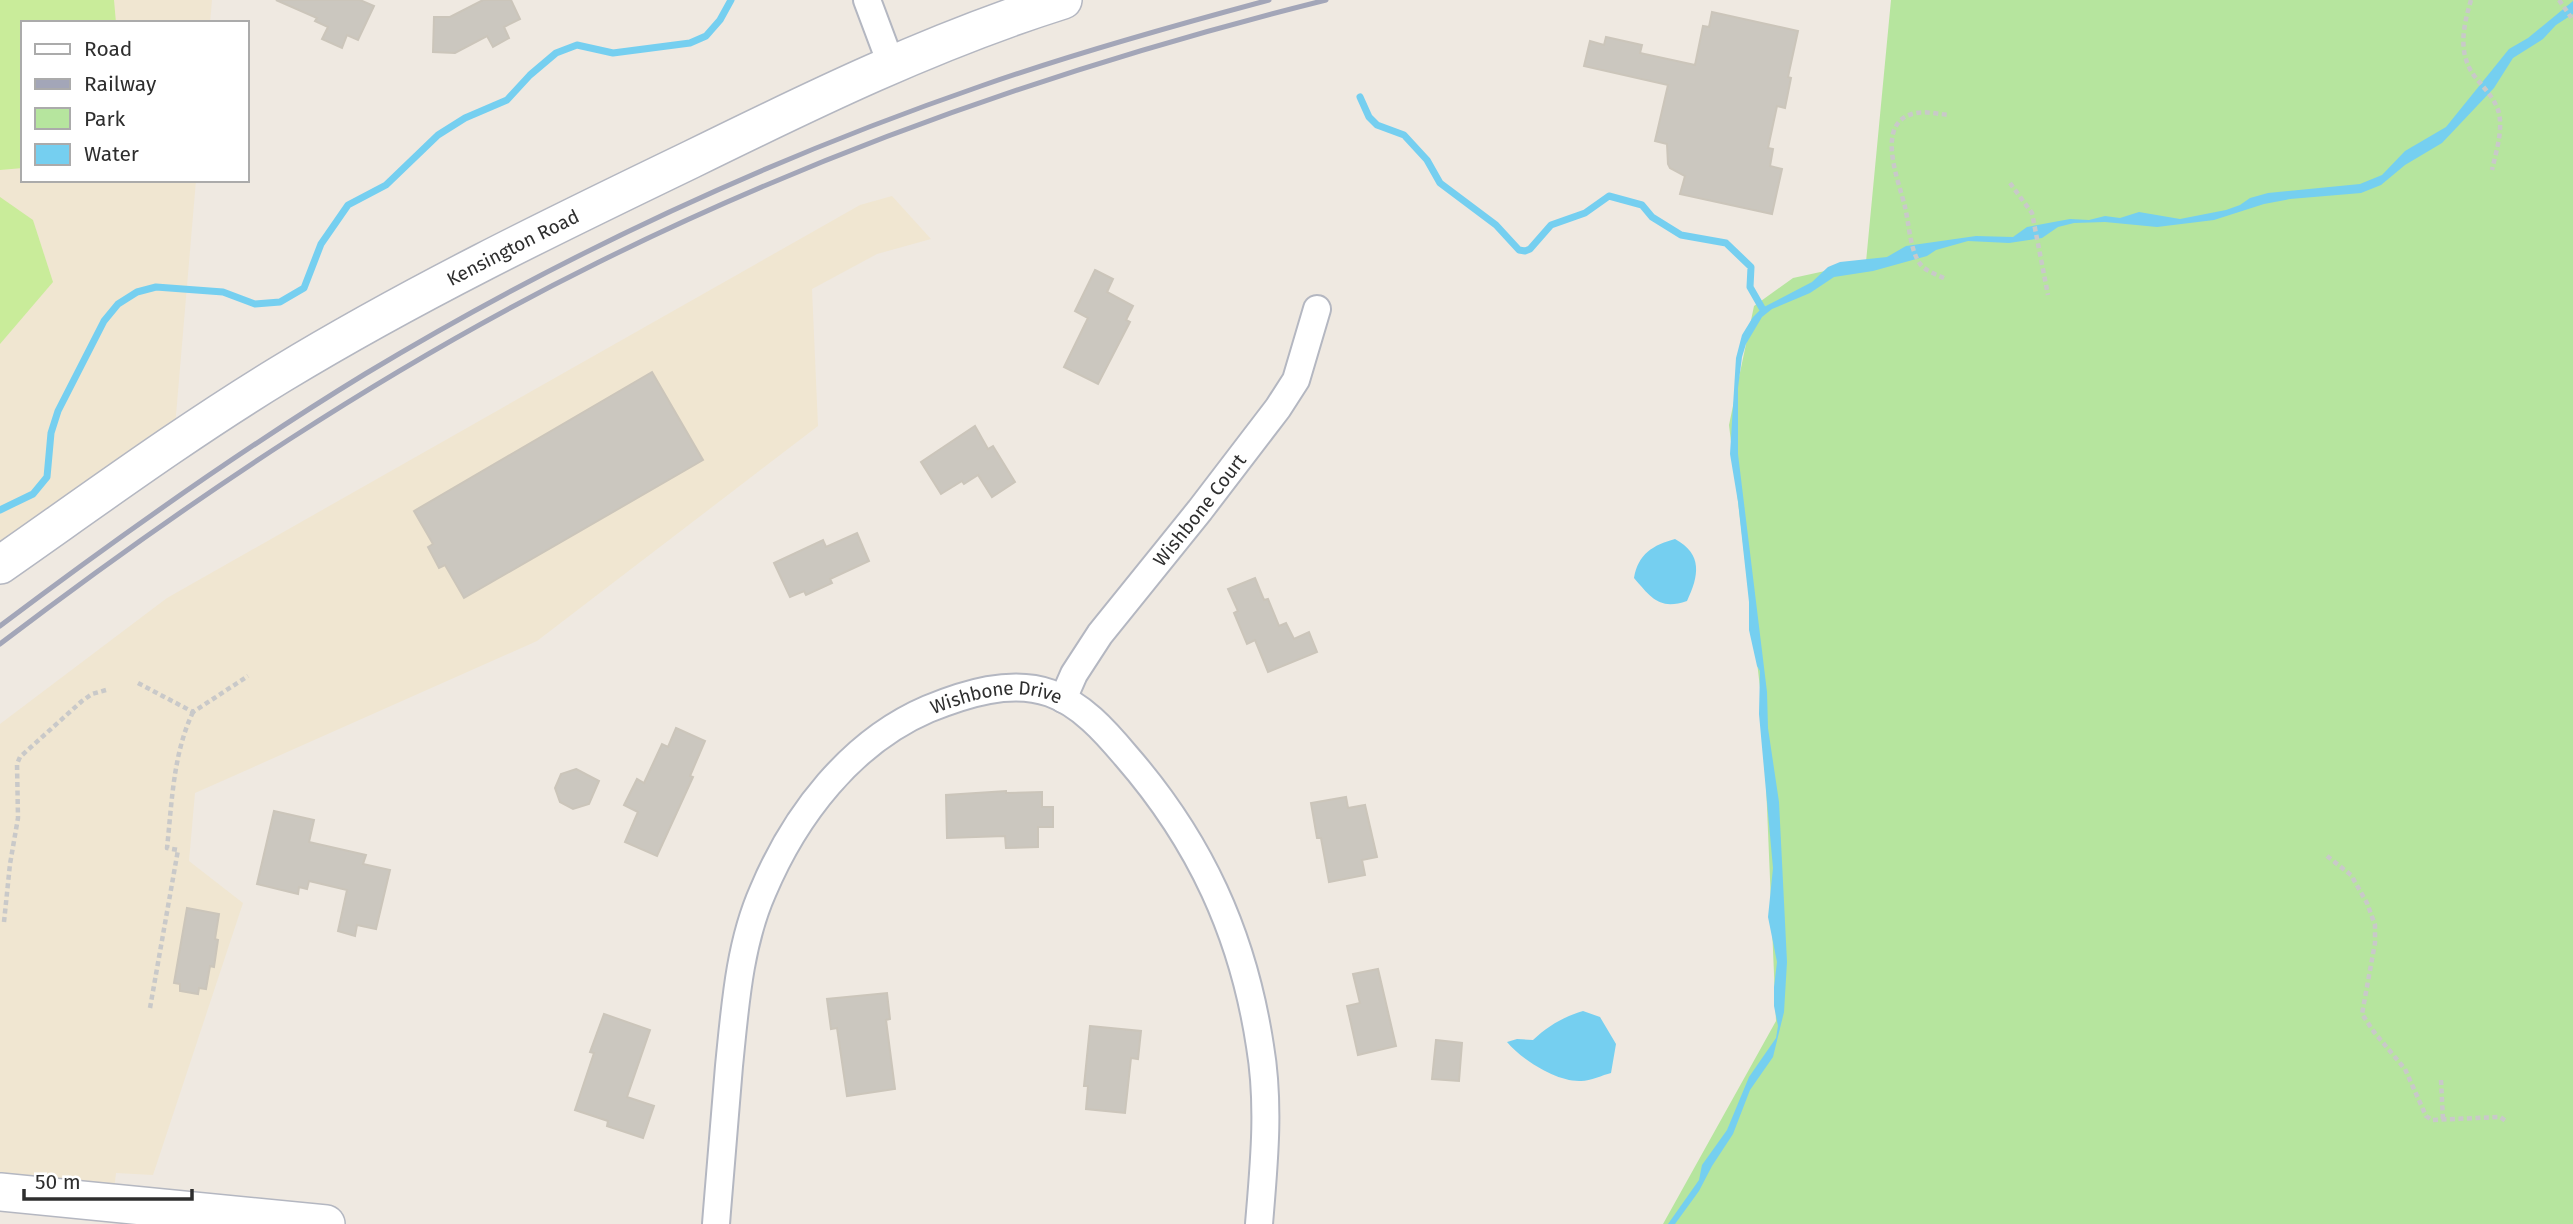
<svg xmlns="http://www.w3.org/2000/svg" width="2573" height="1224" viewBox="0 0 2573 1224" font-family="'Fira Sans',sans-serif">
<rect width="100%" height="100%" fill="#efe9e1"/>
<g fill="#f0e6d1">
<path d="M0,0H212L210,23H23V180H196L175,427L0,545Z"/>
<path d="M892,196L931,239L877,254L812,289L818,426L537,641L195,793L189,861L243,903L153,1175L116,1173L112,1206L0,1196V724L167,598L860,205Z"/>
</g>
<path fill="#b6e59e" d="M1891,0H2573V1224H1663L1776,1021L1763,713L1729,425L1754,306L1793,278L1866,262Z"/>
<g fill="#c9ec9a">
<path d="M0,0H114L116,23H23V168L0,170Z"/>
<path d="M0,197L33,220L53,282L0,344Z"/>
</g>
<g fill="#75cff0">
<path d="M2573,1V14L2556,25L2543,39L2513,58L2494,88L2442,143L2405,165L2381,185L2361,193L2290,199L2264,204L2214,220L2157,227L2105,222L2074,223L2058,227L2042,238L2009,243L1968,241L1936,250L1927,256L1873,271L1834,277L1810,293L1772,309L1762,317L1746,344L1742,357L1738,388V454L1767,692L1768,728L1779,802L1787,962L1784,1012L1773,1057L1750,1090L1733,1134L1712,1166L1699,1191L1675,1224H1668L1699,1180L1702,1165L1727,1130L1749,1077L1776,1038L1778,1026L1774,1006V987L1777,962L1768,917L1773,868L1759,714L1760,671L1757,666L1749,630V602L1738,502L1730,454L1736,358L1742,335L1753,317L1762,308L1812,282L1828,267L1840,262L1887,257L1906,246L1976,236L2013,237L2027,227L2070,219L2089,220L2105,216L2120,218L2139,212L2180,219L2226,210L2240,205L2250,198L2268,193L2360,184L2382,175L2405,151L2446,127L2509,49L2528,38Z"/>
<path d="M1675,539C1703,554 1699,576 1687,601C1660,610 1652,599 1634,578C1638,554 1653,545 1675,539Z"/>
<path d="M1583,1011L1600,1017L1616,1044L1611,1073C1602,1075 1589,1082 1579,1081C1555,1081 1521,1059 1507,1042L1517,1039L1533,1040C1548,1026 1563,1017 1583,1011Z"/>
</g>
<g fill="none" stroke-linecap="round" stroke-linejoin="round">
<g stroke="#75cff0" stroke-width="7">
<path d="M1360,97L1369,117L1377,125L1404,135L1427,160L1440,183L1496,225L1519,250L1525,251L1530,249L1551,225L1585,213L1609,196L1642,205L1652,217L1681,235L1726,243L1751,267L1750,287L1762,308"/>
<path d="M0,510L33,494L47,477L51,433L58,411L104,321L118,304L137,292L156,287L223,292L255,304L280,302L304,288L321,244L348,205L386,185L438,135L465,118L507,100L530,75L556,53L577,45L613,53L690,43L706,36L720,20L731,0"/>
</g>
</g>
<g fill="#cbc7bf" stroke="#cbc5ba" stroke-width="2">
<path d="M276,0H360L374,6L358,40L347,35L342,48L322,39L328,27L315,21L317,18Z"/>
<path d="M483,0H511L520,19L504,27L509,38L493,47L487,36L455,53L433,52L434,17H450Z"/>
<path d="M1712,12L1798,31L1788,77L1791,78L1785,108L1777,106L1768,148L1773,149L1770,166L1782,169L1772,214L1680,194L1685,176L1670,168L1668,164L1667,144L1655,141L1668,85L1584,66L1590,41L1604,45L1606,37L1642,45L1640,53L1695,65L1703,26L1709,27Z"/>
<path d="M1095,270L1113,279L1107,292L1133,306L1126,320L1130,322L1098,384L1064,367L1088,318L1075,311Z"/>
<path d="M652,372L703,460L464,598L445,565L439,568L428,547L433,544L414,511Z"/>
<path d="M975,426L988,449L993,446L1015,482L992,497L978,475L964,484L962,481L941,494L921,462Z"/>
<path d="M857,533L869,561L830,579L832,583L806,595L804,591L790,597L774,563L823,540L826,547Z"/>
<path d="M1255,578L1264,600L1268,599L1279,626L1286,623L1294,639L1309,632L1317,652L1268,672L1255,640L1247,644L1234,613L1238,611L1228,589Z"/>
<path d="M676,728L705,741L690,776L693,777L657,856L625,842L638,812L624,805L637,779L644,783L662,744L668,747Z"/>
<path d="M576,769L599,781L589,804L573,809L560,802L555,788L561,774Z"/>
<path d="M1006,791V793L1042,792V807H1053V827H1038V847L1006,848L1005,836L947,838L946,795Z"/>
<path d="M1346,797L1348,808L1365,805L1377,857L1362,860L1365,875L1329,882L1321,838H1317L1311,803Z"/>
<path d="M274,811L314,820L309,842L366,855L363,864L390,870L376,929L357,925L355,936L338,931L347,890L309,881L307,889L299,887L298,894L257,884Z"/>
<path d="M187,908L219,914L215,939L218,940L214,967L210,966L206,989L199,988L198,994L180,991V984L174,983Z"/>
<path d="M1378,969L1396,1046L1358,1055L1347,1006L1360,1003L1353,974Z"/>
<path d="M887,993L890,1019L886,1020L895,1089L847,1096L837,1028L831,1029L827,999Z"/>
<path d="M604,1014L650,1030L627,1097L654,1106L643,1138L607,1126L608,1121L575,1110L594,1053L590,1052Z"/>
<path d="M1090,1026L1141,1031L1138,1059L1131,1058L1125,1113L1086,1109L1088,1086H1084Z"/>
<path d="M1436,1040L1462,1043L1459,1081L1432,1079Z"/>
</g>
<g fill="none" stroke-linecap="round" stroke-linejoin="round">
<g stroke="#b4b7c1" stroke-width="30">
<g id="street">
<path d="M867,0L891,64"/>
<path id="s1" d="M1063,699L1074,674L1100,634L1200,510L1278,408L1296,380L1317,309"/>
<path id="s2" d="M716,1224C720,1171 725,1118 729,1066C735,1008 739,945 763,891C795,815 851,742 928,709C965,694 1011,679 1050,693C1081,704 1105,731 1126,756C1200,841 1243,934 1260,1046C1270,1105 1264,1164 1259,1224"/>
</g>
</g>
<g stroke="#b4b7c1" stroke-width="40">
<g id="secondary">
<path id="s3" d="M0,565C93,500 184,433 281,374C413,294 551,227 690,160C812,100 933,41 1063,0"/>
<path d="M0,1192L326,1224"/>
</g>
</g>
<g stroke="#c9c9c9" stroke-width="4.5" stroke-dasharray="5 3.5" stroke-linecap="butt">
<path d="M2471,0C2463,27 2457,55 2476,78C2484,88 2494,98 2498,110C2504,128 2496,152 2492,170"/>
<path d="M2559,0L2573,20"/>
<path d="M2010,183L2032,213L2048,295"/>
<path d="M1944,278C1937,275 1926,271 1921,265C1910,252 1909,223 1905,207C1899,181 1873,121 1916,113C1926,111 1938,114 1949,115"/>
<path d="M138,683L193,712L248,676"/>
<path d="M2327,856L2351,875L2367,903L2375,925V943L2362,1014L2374,1032L2405,1069L2426,1116L2432,1120L2500,1117L2506,1121"/>
<path d="M4,922L10,864L18,818L17,764L20,757L82,701L92,694L106,690"/>
<path d="M150,1008L178,850L167,848C172,802 173,754 193,712"/>
<path d="M2441,1080L2443,1120"/>
</g>
<use href="#street" stroke="#fff" stroke-width="26"/>
<use href="#secondary" stroke="#fff" stroke-width="37"/>
<g stroke="#a3a6b8" stroke-width="5">
<path d="M0,626C118,537 239,451 365,374C559,257 767,160 981,86C1075,53 1172,26 1269,0"/>
<path d="M0,644C188,501 385,368 597,263C830,147 1074,63 1326,0"/>
</g>
</g>
<g text-anchor="middle" stroke-width="5" stroke-linejoin="round" paint-order="stroke">
<g font-size="19" fill="#2e2e2e" stroke="#fff">
<text dy="7" stroke="none"><textPath href="#s3" startOffset="604">Kensington Road</textPath></text>
<text dy="7" stroke="none"><textPath href="#s1" startOffset="234">Wishbone Court</textPath></text>
<text dy="7" stroke="none"><textPath href="#s2" startOffset="660">Wishbone Drive</textPath></text>
</g>
</g>
<rect x="21" y="21" width="228" height="161" fill="#ffffff" stroke="#ababab" stroke-width="2"/>
<rect x="35" y="44" width="35" height="10" fill="#ffffff" stroke="#ababab" stroke-width="2"/>
<text x="84" y="56" font-size="21" fill="#2e2e2e">Road</text>
<rect x="35" y="79" width="35" height="10" fill="#a3a6b8" stroke="#ababab" stroke-width="2"/>
<text x="84" y="91" font-size="21" fill="#2e2e2e">Railway</text>
<rect x="35" y="108" width="35" height="21" fill="#b6e59e" stroke="#ababab" stroke-width="2"/>
<text x="84" y="126" font-size="21" fill="#2e2e2e">Park</text>
<rect x="35" y="144" width="35" height="21" fill="#75cff0" stroke="#ababab" stroke-width="2"/>
<text x="84" y="161" font-size="21" fill="#2e2e2e">Water</text>
<path d="M24 1189v10h168v-10" fill="none" stroke="#2e2e2e" stroke-width="3.5"/>
<text x="35" y="1189" font-size="21" fill="#2e2e2e" stroke="#ffffff" stroke-width="5" paint-order="stroke">50 m</text>
</svg>
